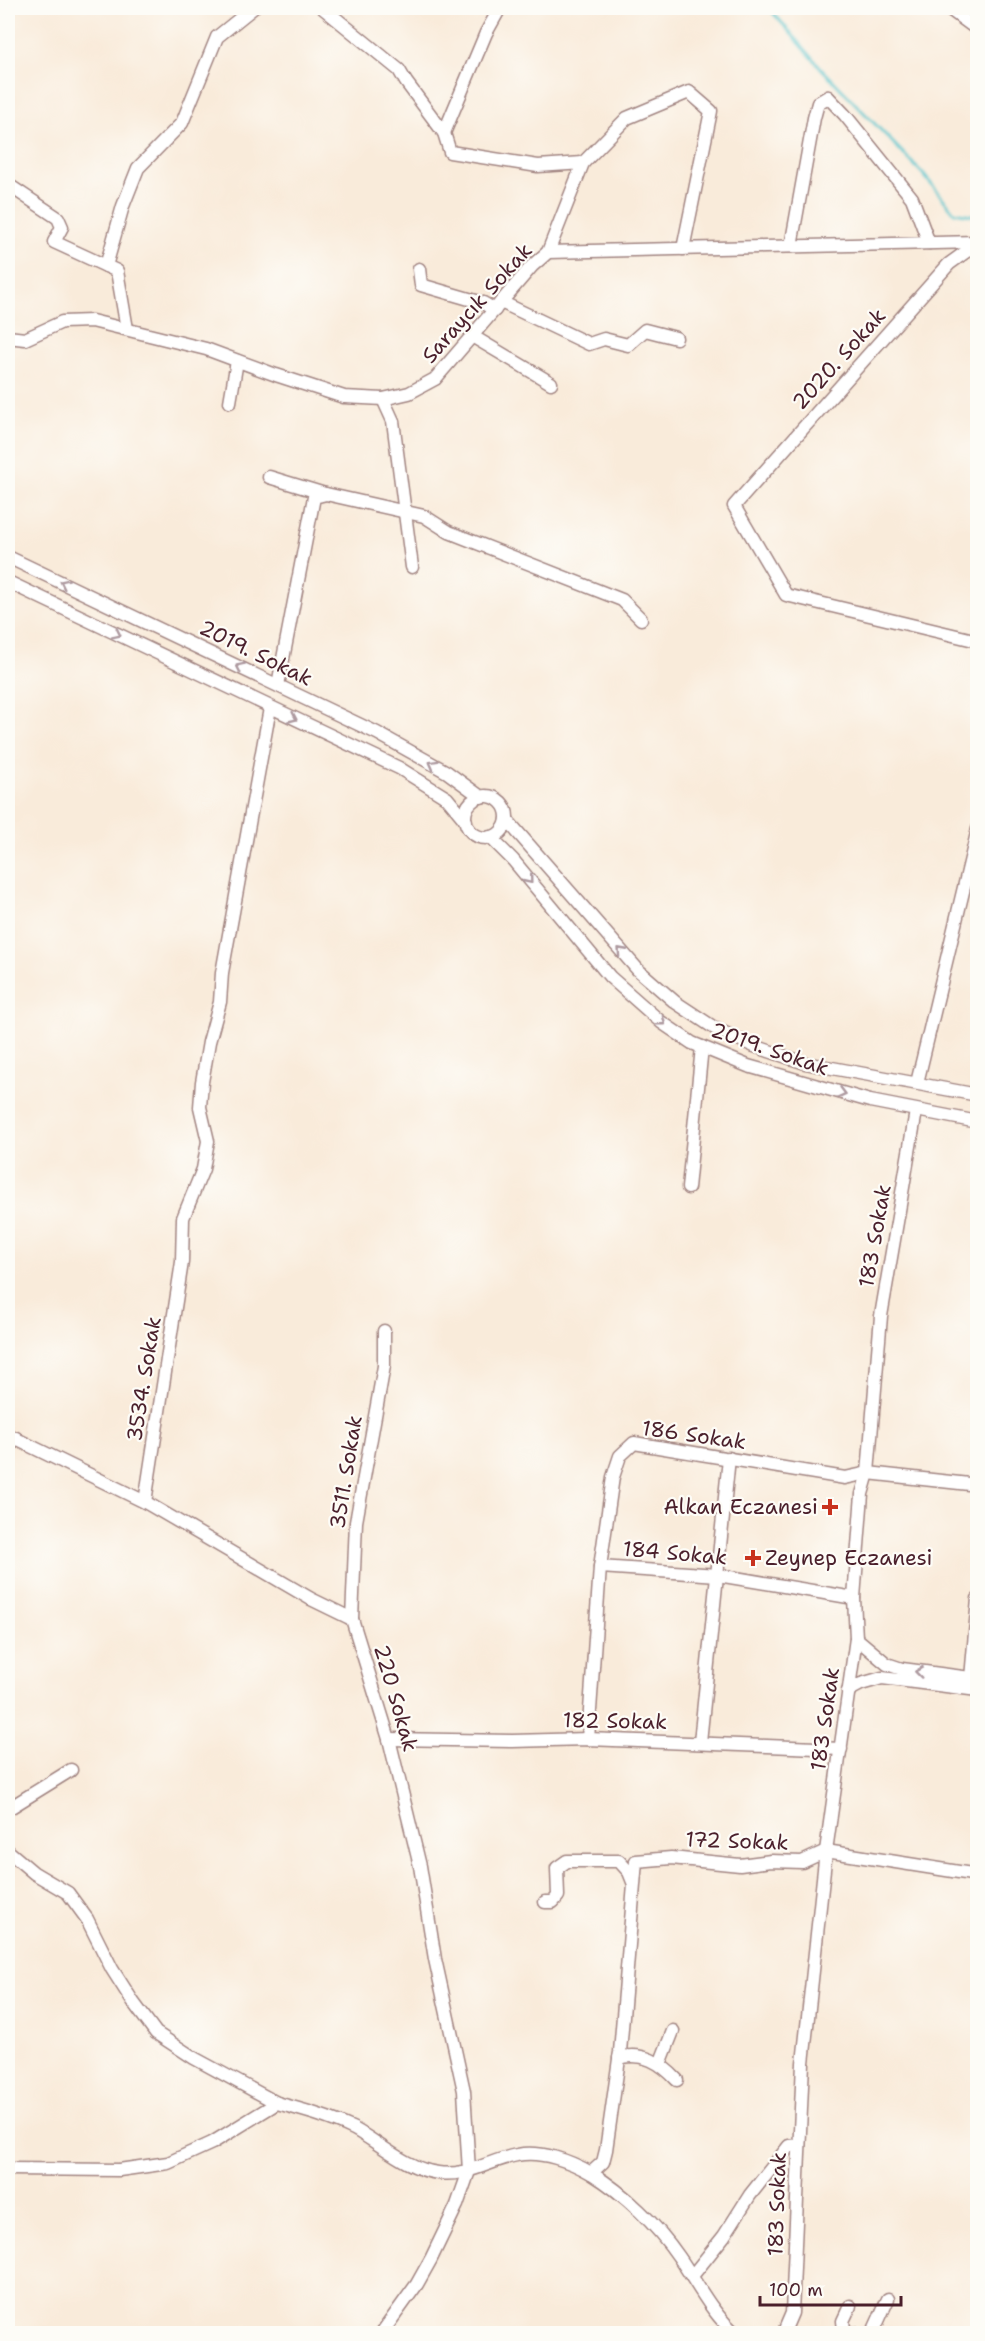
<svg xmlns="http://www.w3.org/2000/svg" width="985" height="2341" viewBox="0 0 985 2341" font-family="'Shantell Sans',sans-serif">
<rect width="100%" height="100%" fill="#fdfcf7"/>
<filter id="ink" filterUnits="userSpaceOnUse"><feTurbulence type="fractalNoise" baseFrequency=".0167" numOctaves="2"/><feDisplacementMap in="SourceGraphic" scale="12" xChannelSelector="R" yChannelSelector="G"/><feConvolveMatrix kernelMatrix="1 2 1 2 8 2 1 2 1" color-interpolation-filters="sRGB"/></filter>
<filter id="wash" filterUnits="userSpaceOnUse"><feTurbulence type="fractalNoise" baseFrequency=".008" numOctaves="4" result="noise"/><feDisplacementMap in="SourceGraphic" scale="24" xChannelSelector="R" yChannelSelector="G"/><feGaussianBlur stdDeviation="1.35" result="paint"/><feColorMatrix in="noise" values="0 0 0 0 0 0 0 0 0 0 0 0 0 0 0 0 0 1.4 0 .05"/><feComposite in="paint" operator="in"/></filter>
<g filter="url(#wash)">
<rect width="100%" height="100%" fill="#f9ebda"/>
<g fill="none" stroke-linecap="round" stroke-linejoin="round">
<path stroke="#56c3ca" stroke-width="3" d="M769,8L822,69L923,174L954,212L978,216"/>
</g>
</g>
<g filter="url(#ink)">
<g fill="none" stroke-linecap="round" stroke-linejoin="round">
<g stroke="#a28582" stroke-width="15">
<g id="minor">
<path d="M323,8L399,70L406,82L444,133L450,152L538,166L583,163L548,252"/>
<path d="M948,8L978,30"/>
<path d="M444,133L486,33L500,8"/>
<path d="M583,163L627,118L689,92L711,111L683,249"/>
<path d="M8,182L10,186L58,218L62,227L54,242L106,266"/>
<path d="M978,243L949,264L734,506L786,595L978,641"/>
<path d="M791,246L814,118L818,103L828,97L845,115L912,198L929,243"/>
<path d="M419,269L421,285L483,303L495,310"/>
<path d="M501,302L589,344L604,339L628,345L645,330L676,338"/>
<path d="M127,329L117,271L106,266L123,206L138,168L182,123L217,37L253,8"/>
<path d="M472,336L551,383"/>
<path d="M8,337L25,339L62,322L92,321L206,349L276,375L344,397L383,399L409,393L435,379L532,266L548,252L978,242"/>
<path d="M383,399L393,421L412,567"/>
<path d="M230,402L237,361"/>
<path d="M269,477L325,494"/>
<path d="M8,557L377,733L447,772L481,797"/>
<path d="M8,582L399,768L447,798L466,821"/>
<path d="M278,685L314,497L326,494L424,516L449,532L622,600L641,619"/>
<circle cx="486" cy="817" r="21"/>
<path d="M507,820L638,970L675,1002L716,1029L754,1046L805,1063L978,1095"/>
<path d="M490,837L513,860L610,977L661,1022L692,1043L748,1066L870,1101L978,1122"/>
<path d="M917,1083L978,829"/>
<path d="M688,1188L702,1047"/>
<path d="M8,1435L145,1502L311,1599L352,1619"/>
<path d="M8,1449L16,1438"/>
<path d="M145,1502L182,1262L183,1218L203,1169L208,1141L200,1107L202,1082L209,1042L220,1002L222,973L270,708"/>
<path d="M600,1567L718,1575L854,1598"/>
<path d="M856,1638L887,1664L902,1669L978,1679"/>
<path d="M971,1678L978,1599"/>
<path d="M848,1691L861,1684L882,1678L978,1690"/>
<path d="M389,1739L512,1741L588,1739L841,1749"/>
<path d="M588,1739L600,1567L613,1477L620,1456L634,1443L845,1478L868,1473L978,1485"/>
<path d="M700,1742L729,1458"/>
<path d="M8,1809L71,1770"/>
<path d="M8,1851L34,1873L68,1893L87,1919L112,1969L133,2002L156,2033L194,2058L277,2103"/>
<path d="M545,1902H553L558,1896L557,1868L567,1861H619L629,1872L633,1882"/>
<path d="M619,2058C643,2051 661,2063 677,2080"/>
<path d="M660,2064L673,2031"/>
<path d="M8,2169L119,2170L168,2163L212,2143L277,2103C303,2110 329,2117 354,2129C381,2144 407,2169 438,2173C468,2177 490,2160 517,2155C541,2150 570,2161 591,2173C625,2194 657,2225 679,2257C697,2283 712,2314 736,2334"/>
<path d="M591,2173L603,2162L606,2150L620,2052L636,1861L671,1858L740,1865L771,1861L802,1862L826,1851L978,1875"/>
<path d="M692,2276L724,2236L750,2195L789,2146L799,2145"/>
<path d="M843,2331L856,2334"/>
<path d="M381,2334L417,2284L431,2259L457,2205L469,2171L464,2091L435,1959L420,1866L389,1739L352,1619L356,1522L384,1366V1331"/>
<path d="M783,2334L792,2313L803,2063L826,1851L856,1638L854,1598L862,1494L868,1473L881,1316L916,1111"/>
<path d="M842,2334L844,2329L843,2321L850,2306"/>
<path d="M869,2334L873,2332L888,2299"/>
</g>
</g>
<use href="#minor" stroke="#fff" stroke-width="12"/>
</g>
<defs><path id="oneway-chevron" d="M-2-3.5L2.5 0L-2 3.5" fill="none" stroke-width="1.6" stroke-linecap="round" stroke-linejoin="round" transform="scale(1.5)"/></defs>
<g stroke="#ae9aa0">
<use href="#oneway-chevron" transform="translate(64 583) rotate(-154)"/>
<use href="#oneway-chevron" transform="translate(117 634) rotate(26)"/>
<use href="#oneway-chevron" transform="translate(240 667) rotate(-154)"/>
<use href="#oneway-chevron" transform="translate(293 718) rotate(25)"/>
<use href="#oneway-chevron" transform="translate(433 764) rotate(-151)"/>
<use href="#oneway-chevron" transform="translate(529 880) rotate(51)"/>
<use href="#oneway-chevron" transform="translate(621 951) rotate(-132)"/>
<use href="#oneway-chevron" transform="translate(662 1022) rotate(38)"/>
<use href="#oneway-chevron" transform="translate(842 1093) rotate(15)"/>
<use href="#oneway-chevron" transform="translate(919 1672) rotate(-173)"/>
</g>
</g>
<g fill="#c8321e" stroke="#fdfcf7" stroke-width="2">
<path d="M827 1498h6v6h6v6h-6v6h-6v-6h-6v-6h6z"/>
<path d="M750 1549h6v6h6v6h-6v6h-6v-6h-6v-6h6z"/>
</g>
<g text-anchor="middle" stroke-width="4.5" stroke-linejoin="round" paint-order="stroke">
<g font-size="21" fill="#4a1f2b" stroke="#fdfcf7">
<text transform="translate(477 303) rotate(-48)" y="7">Saraycık Sokak</text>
<text transform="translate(839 359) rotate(-48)" y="7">2020. Sokak</text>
<text transform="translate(256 653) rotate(26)" y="7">2019. Sokak</text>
<text transform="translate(770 1049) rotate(19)" y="7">2019. Sokak</text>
<text transform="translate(875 1236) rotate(-80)" y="7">183 Sokak</text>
<text transform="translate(144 1379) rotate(-81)" y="7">3534. Sokak</text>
<text transform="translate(694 1435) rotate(8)" y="7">186 Sokak</text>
<text transform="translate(346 1472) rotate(-81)" y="7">3511. Sokak</text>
<text transform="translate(675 1553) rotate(5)" y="7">184 Sokak</text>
<text transform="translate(396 1698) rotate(74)" y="7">220 Sokak</text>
<text transform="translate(825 1719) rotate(-82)" y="7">183 Sokak</text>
<text transform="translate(615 1721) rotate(1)" y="7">182 Sokak</text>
<text transform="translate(737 1841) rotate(2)" y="7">172 Sokak</text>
<text transform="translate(777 2204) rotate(-88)" y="7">183 Sokak</text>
</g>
<g font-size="21" fill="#4a1f2b" stroke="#fdfcf7" text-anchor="end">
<text x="818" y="1514">Alkan Eczanesi</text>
<text x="765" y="1565" text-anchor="start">Zeynep Eczanesi</text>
</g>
</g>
<rect width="985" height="2341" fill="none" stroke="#fdfcf7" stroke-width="30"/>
<path d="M760 2296v9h141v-9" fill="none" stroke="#4a1f2b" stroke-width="3"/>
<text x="769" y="2296" font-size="18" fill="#4a1f2b" stroke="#fdfcf7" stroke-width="4.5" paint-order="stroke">100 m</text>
</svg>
